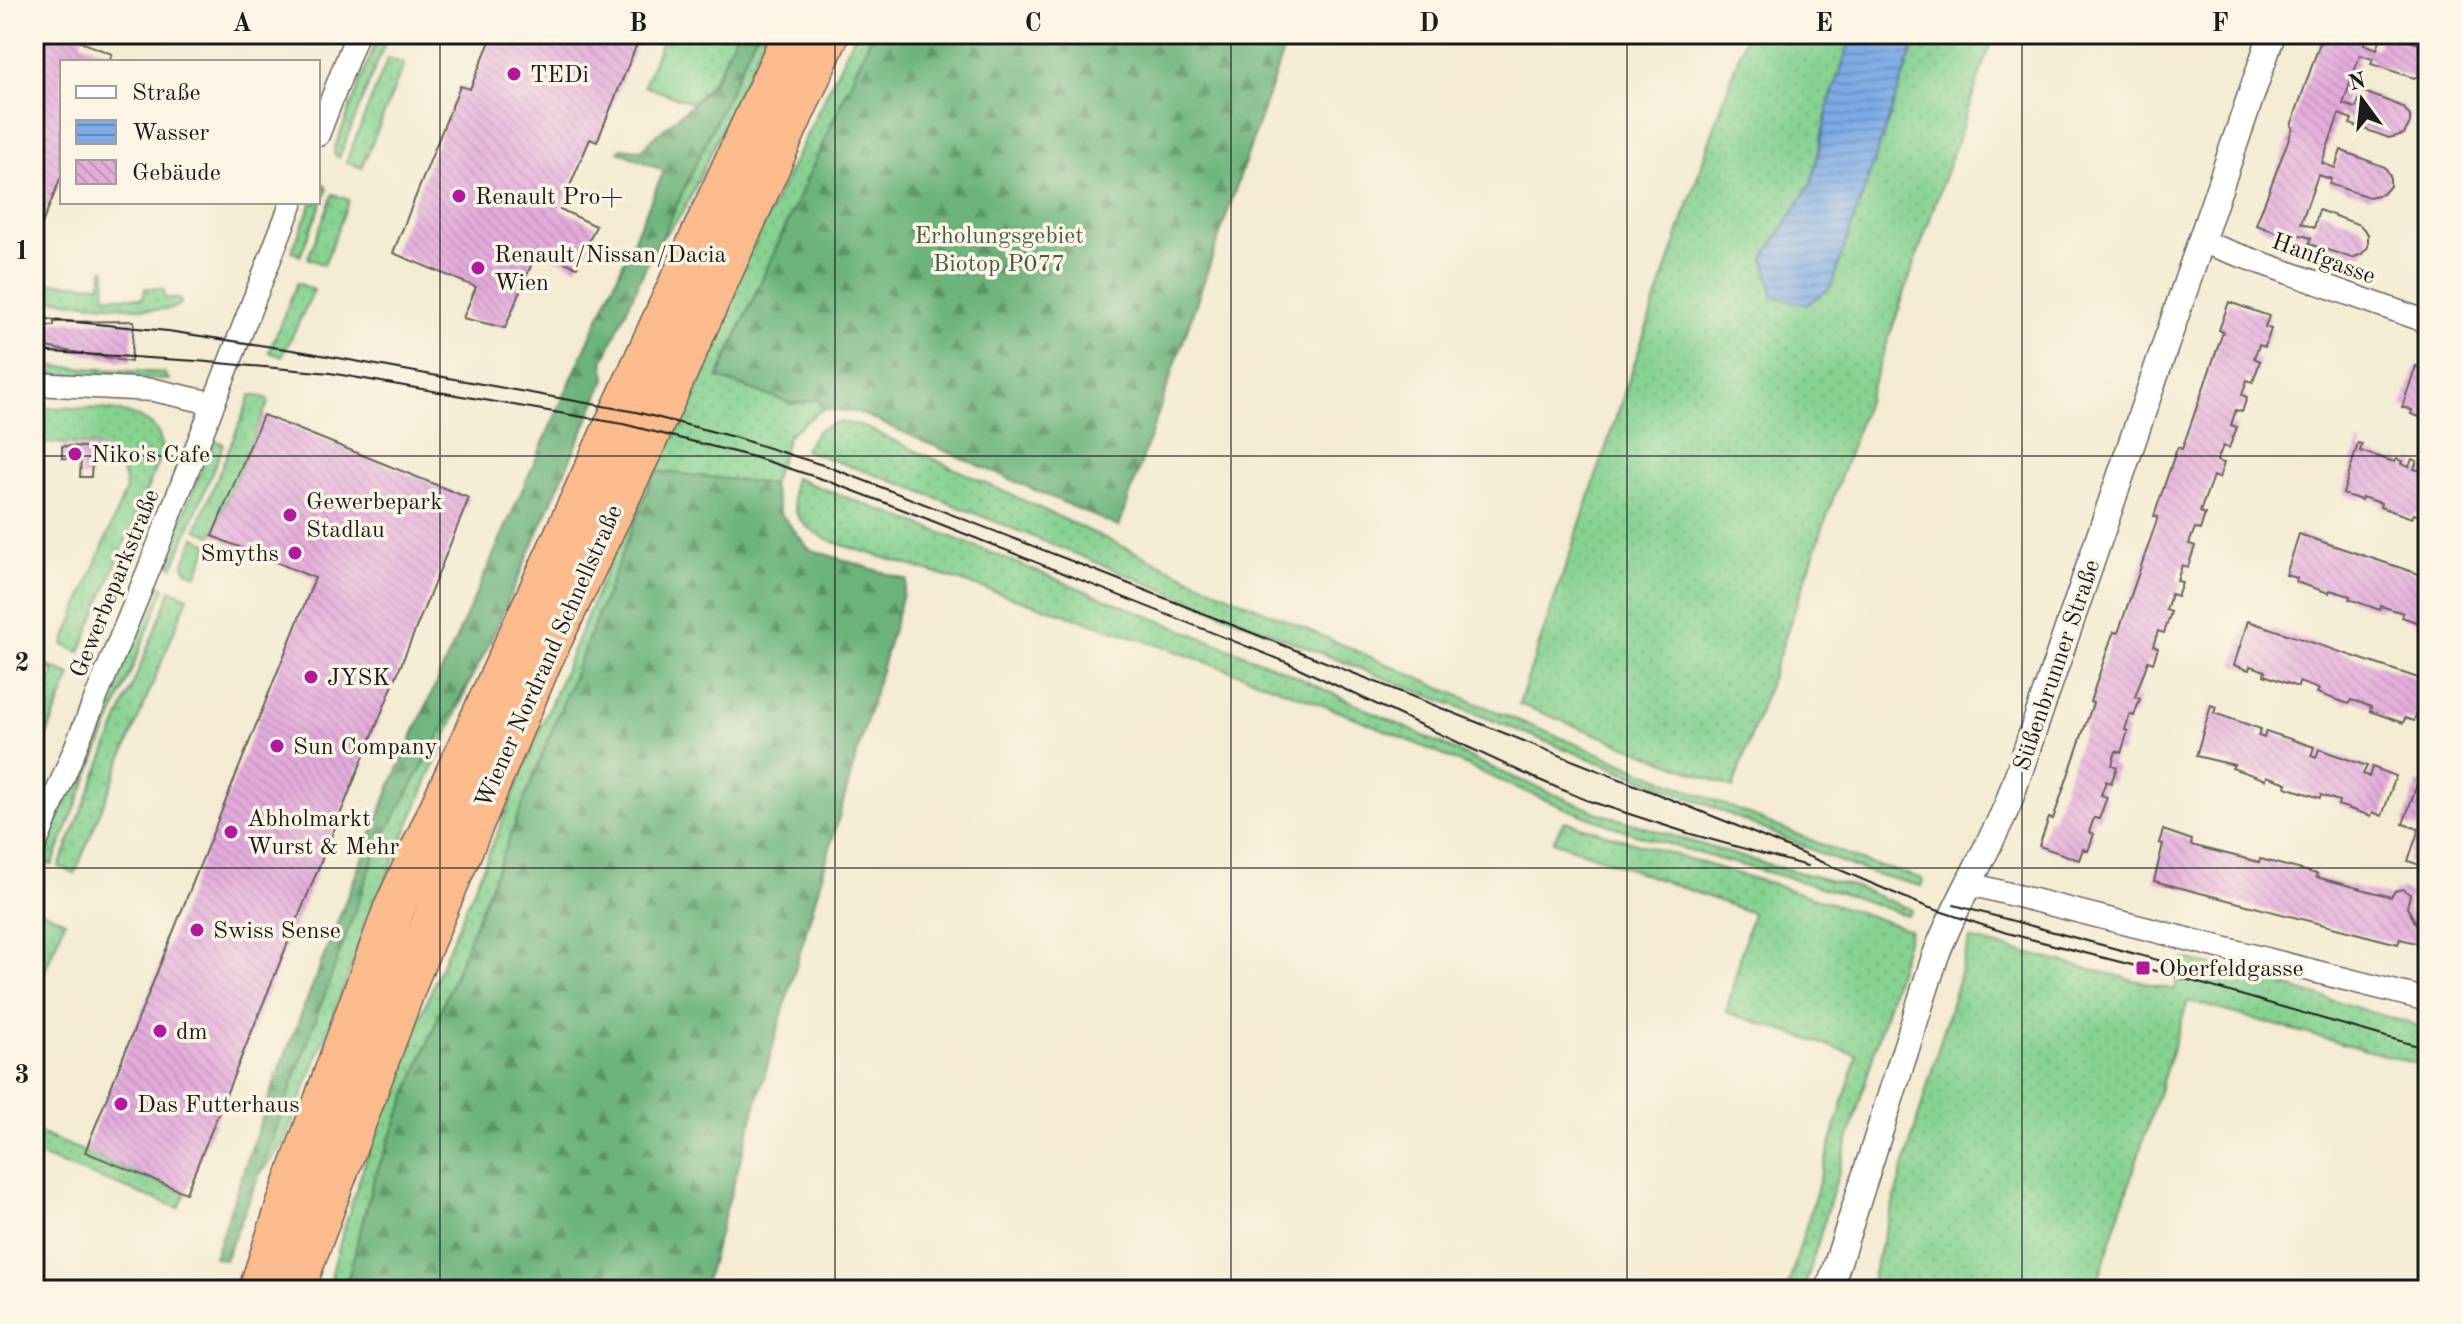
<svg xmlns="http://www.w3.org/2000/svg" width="2462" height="1324" viewBox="0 0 2462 1324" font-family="'Old Standard TT',serif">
<defs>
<pattern id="grass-dots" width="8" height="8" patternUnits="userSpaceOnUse" patternTransform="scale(2)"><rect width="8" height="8" fill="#85d291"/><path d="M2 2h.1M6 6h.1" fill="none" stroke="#72b47c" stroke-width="1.8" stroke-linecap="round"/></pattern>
<pattern id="forest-firs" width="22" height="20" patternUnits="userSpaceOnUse" patternTransform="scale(2)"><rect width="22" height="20" fill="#6cb47b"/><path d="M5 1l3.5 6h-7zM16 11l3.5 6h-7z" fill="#589264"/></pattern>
<pattern id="water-rules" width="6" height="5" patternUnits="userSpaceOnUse" patternTransform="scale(2)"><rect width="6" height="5" fill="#7cabe6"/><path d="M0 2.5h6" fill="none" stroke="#658aba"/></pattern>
<pattern id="building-back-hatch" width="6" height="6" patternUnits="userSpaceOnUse" patternTransform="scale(2)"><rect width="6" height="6" fill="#e3abdb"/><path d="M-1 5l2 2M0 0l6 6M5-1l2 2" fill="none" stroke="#c293bb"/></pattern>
</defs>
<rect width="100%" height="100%" fill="#fcf5e5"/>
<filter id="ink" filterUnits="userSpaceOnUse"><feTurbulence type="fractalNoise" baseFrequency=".0125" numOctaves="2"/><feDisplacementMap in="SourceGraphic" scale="16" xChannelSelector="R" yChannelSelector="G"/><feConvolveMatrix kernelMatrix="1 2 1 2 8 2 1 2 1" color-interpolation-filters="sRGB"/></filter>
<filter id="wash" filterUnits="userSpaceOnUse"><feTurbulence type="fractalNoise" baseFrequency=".006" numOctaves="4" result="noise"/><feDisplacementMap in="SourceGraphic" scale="32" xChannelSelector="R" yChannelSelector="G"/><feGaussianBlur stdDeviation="1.8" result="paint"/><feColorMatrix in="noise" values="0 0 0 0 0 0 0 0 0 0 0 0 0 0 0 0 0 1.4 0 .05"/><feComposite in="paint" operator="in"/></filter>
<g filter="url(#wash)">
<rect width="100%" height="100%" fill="#f4ebd2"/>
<g fill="url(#grass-dots)" stroke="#507756" stroke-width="2">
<path d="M379,34L387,38L339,158L334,154V150Z"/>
<path d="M665,34H736C724,61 715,84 692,103L644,86Z"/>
<path d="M756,34H766L684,211L660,241Z"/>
<path d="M855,34H872L718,377L819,399L823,409L789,434L772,484L655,472L373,1181L345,1290H328C365,1133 435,983 497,834C545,718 592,602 642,486C708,333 784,185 855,34Z"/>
<path d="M1746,34H1853L1829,103L1812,182L1764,258L1872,163L1918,34H1994L1733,788L1519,704Z"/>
<path d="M388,58L404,64L362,168L346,162Z"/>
<path d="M320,182L324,184L327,190L300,256L292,251L312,202H318Z"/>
<path d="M333,194L349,200L324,265L308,258Z"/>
<path d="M103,269H106L105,296L143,298L145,288L164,289V298L180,299L181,304L173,308L158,310L46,299L47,283L101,285Z"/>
<path d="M297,283L314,290L282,357L269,352Z"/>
<path d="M47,366L164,373L169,380L45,374Z"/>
<path d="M251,395L266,398L269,401L212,536L196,530Z"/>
<path d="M34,408C70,409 178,398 159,460L80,652L63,645L126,489C120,435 76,445 34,443Z"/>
<path d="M837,422L860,425L1219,591L1478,704L1865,862L1921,878L1923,881L1921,886L1871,873L1838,861L1703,803L1293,642L910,487L804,450L818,430Z"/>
<path d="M214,440L224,444L173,567L164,561Z"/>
<path d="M794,478L934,530L1278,668L1501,772L1596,812L1748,859L1855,887L1912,910L1908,916C1813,880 1714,862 1618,828C1521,794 1429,746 1333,709C1171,646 1005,594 839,544C805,531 787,517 794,478Z"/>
<path d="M195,537L209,544L197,575L186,571L184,563Z"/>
<path d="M158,584L165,588L52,865L44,861L43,856L154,586Z"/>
<path d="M171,590L188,597L75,874L59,867Z"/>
<path d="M38,662L71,675L34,766V721L54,671L37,664Z"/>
<path d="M472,676L376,902L286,1139L259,1176L378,847Z"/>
<path d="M1564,821C1679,857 1796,889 1910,930L1804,1290H1787L1857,1055L1726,1012L1752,913L1553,841Z"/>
<path d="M42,911L65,921L34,998V933Z"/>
<path d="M1970,939L2174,990L2184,959L2218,966L2428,1029V1067L2188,1001L2095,1290H1868Z"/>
<path d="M34,1131L186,1193L179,1208L34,1154Z"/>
</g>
<g fill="url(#forest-firs)" stroke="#44684c" stroke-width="2">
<path d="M736,34H756L660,241L652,253L603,362L606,378L486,651L378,847L259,1176L225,1260L214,1257L268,1099L391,785L664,171L618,151L622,148L640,150L708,90L720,71Z"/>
<path d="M872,34H1289L1119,527L857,412L823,409L819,399L793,404L718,378Z"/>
<path d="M655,471L772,484L780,513L809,549L907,580L703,1290H345L373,1181Z"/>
</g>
<path fill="url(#water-rules)" stroke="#4c6481" stroke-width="2" d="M1853,34H1918L1831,287L1807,305L1774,297L1764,258L1812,182L1829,103Z"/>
<g id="blocks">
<g fill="url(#building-back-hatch)">
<path d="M34,34H84L81,42L112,54L109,62H62V175L34,243Z"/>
<path d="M493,34H641L597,142L590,139L560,209L596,226L577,267L537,251L505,328L463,318L476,287L393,253L460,86L470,89Z"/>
<path d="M2323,34H2367L2364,44L2377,49L2382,34H2389L2422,45L2428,50V71L2414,78L2371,64L2373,59L2360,55L2343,104L2356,108L2362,91L2403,107L2410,116V123L2404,134L2389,138L2350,124L2352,119L2339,114L2322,163L2335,168L2341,150L2345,152L2385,167L2390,176V186L2383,194L2369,197L2329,184L2331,179L2318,175L2301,223L2314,228L2319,210L2360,225L2368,234V247L2362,254L2352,258L2309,244L2311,238L2297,234L2296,239L2256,225L2292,130L2293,127L2291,126Z"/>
<path d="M2229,302L2269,316L2265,327L2271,329L2265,347L2259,345L2254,358L2260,361L2253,382L2247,380L2242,395L2247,397L2242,412L2236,410L2231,425L2237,427L2229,448L2223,446L2217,461L2224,463L2219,478L2213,476L2200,512L2205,514L2200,530L2195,528L2189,544L2195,546L2188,567L2182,565L2177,581L2182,582L2177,596L2171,594L2166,610L2171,612L2164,633L2158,631L2153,646L2158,648L2153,663L2148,661L2135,697L2140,699L2134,716L2130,714L2125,730L2128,731L2121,753L2116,751L2112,765L2117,767L2111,783L2106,781L2101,795L2107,797L2099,819L2094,818L2089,832L2094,834L2088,851L2083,849L2079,860L2039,846L2049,818L2053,819L2093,703L2090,702L2112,636L2114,632L2118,633L2158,517L2154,516L2176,451L2178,447L2182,449L2223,332L2219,330Z"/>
<path d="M134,321L131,362L34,345V325L54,326V322Z"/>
<path d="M2416,366L2428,370V420L2411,414L2412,410L2402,407Z"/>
<path d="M263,415L469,498L186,1193L85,1152L315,578L212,536Z"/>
<path d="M2358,443L2362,444L2360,451L2395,462L2397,459L2402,461L2401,464L2409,467L2412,459L2417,461L2414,469L2422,471L2423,468L2428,469V519L2414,514L2412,518L2380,507L2381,503L2371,500L2362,497L2361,500L2343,494Z"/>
<path d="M62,446L106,448L105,460H92L91,477H80L81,459L62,458Z"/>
<path d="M2299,534L2428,577V626L2402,617L2403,613L2381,606L2380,610L2349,599L2350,596L2330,590L2329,593L2296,582L2297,578L2286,575Z"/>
<path d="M2248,621L2427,681L2414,721L2405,718L2403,723L2370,711L2371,707L2361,703L2351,700L2349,704L2317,693L2319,689L2299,682L2298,687L2264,675L2265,671L2257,668L2250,666L2249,670L2234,665Z"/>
<path d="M2211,705L2216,707L2214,713L2261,729L2258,736L2264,738L2266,731L2314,747L2311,756L2316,758L2319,749L2367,766L2363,774L2369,777L2372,767L2396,776L2382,816L2373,812L2371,816L2338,805L2339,801L2321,795L2320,798L2286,787L2287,783L2267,776L2266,780L2232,768L2234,765L2196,756Z"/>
<path d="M2418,782L2428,786V868L2408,861L2419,829L2403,824Z"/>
<path d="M2163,830L2192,840L2191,845L2259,862L2260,859L2317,874L2316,877L2388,896L2391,897L2395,891L2403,889L2410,894L2407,907L2428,946L2400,939L2398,944L2154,881L2163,844L2159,843Z"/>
</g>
</g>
</g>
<g filter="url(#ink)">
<use href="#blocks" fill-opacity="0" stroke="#68645c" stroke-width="2"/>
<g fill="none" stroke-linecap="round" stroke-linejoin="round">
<g stroke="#68645c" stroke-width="25">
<g id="minor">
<path d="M318,135L357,34"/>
<path d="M2202,242L2428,322"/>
<path d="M34,384L154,390L212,403"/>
<path d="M34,848L149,569L292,202"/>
<path d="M1970,884L2428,1000"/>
</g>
</g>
<g stroke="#68645c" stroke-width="29">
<path id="tertiary" d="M1829,1290L1935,957C1955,904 1985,856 2008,804L2272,34"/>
</g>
<g stroke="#68645c" stroke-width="43">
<g id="motorway">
<path d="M259,1290L289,1198L393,911L793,34"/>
<path d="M294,1290L411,972L541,662L647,439L829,34"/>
</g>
</g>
<use href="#minor" stroke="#fff" stroke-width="22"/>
<use href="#tertiary" stroke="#fff" stroke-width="26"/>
<use href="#motorway" stroke="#fbbb8c" stroke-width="40"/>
<g stroke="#1c1c1c" stroke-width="2">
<path d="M34,318L168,331L305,352L636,412L734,437L829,467L1069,560L1730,823L1927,907L2007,933L2171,975L2428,1049"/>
<path d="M34,351L197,361L330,373L623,424L754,457L825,480L925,518L1286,662L1530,776L1586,800L1691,834L1807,866"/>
<path d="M1954,905L2213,975"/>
</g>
</g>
</g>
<path fill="none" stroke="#1c1c1c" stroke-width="2" stroke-opacity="0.55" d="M440,34V1290M835,34V1290M1231,34V1290M1627,34V1290M2022,34V1290M34,456H2428M34,868H2428"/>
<g fill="#b5179e" stroke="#fcf5e5" stroke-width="3">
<circle cx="514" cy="74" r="8"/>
<circle cx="459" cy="196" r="8"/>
<circle cx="478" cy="268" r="8"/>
<circle cx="75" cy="454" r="8"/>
<circle cx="290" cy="515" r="8"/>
<circle cx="295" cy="553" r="8"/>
<circle cx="311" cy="677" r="8"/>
<circle cx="277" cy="746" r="8"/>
<circle cx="231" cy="832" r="8"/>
<circle cx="197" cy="930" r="8"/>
<rect x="2135" y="960" width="16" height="16" rx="4"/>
<circle cx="160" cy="1031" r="8"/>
<circle cx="121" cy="1104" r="8"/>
</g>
<g text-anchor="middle" stroke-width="7" stroke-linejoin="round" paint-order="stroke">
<g font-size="24" fill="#1c1c1c" stroke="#fcf5e5" text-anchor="start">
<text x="530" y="82">TEDi</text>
<text x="475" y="204">Renault Pro+</text>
<text x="494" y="262">Renault/Nissan/Dacia<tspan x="494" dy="28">Wien</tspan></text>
<text x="91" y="462">Niko's Cafe</text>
<text x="306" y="509">Gewerbepark<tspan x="306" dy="28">Stadlau</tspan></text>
<text x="279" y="561" text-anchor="end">Smyths</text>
<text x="327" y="685">JYSK</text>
<text x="293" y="754">Sun Company</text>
<text x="247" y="826">Abholmarkt<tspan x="247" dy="28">Wurst &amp; Mehr</tspan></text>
<text x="213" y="938">Swiss Sense</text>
<text x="2159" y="976">Oberfeldgasse</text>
<text x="176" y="1039">dm</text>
<text x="137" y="1112">Das Futterhaus</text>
</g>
<g font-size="24" fill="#415c45" stroke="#fcf5e5">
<text x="999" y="243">Erholungsgebiet<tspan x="999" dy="28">Biotop P077</tspan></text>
</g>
<g font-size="24" fill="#1c1c1c" stroke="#fcf5e5">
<text transform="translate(2324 258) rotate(20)" y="8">Hanfgasse</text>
<text transform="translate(114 583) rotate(-68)" y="8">Gewerbeparkstraße</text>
<text transform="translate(548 656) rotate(-66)" y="8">Wiener Nordrand Schnellstraße</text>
<text transform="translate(2056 665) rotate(-71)" y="8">Süßenbrunner Straße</text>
</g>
</g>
<rect width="2462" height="1324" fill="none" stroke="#fcf5e5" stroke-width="88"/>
<rect x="60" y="60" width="260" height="144" fill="#fcf5e5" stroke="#a29e95" stroke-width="2"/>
<rect x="76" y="86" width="40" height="12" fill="#ffffff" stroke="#a29e95" stroke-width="2"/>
<text x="132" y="100" font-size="24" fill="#1c1c1c">Straße</text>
<rect x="76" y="120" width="40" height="24" fill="url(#water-rules)" stroke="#a29e95" stroke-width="2"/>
<text x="132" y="140" font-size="24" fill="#1c1c1c">Wasser</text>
<rect x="76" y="160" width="40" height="24" fill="url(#building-back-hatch)" stroke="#a29e95" stroke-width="2"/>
<text x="132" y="180" font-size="24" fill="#1c1c1c">Gebäude</text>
<g transform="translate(2362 100) rotate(345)" stroke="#fcf5e5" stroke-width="6" paint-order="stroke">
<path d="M0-6L14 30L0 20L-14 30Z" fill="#1c1c1c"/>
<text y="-12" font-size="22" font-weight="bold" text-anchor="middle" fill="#1c1c1c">N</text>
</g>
<rect x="44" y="44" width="2374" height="1236" fill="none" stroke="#1c1c1c" stroke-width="3"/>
<g font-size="26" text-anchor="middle" font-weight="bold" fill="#1c1c1c">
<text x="242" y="31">A</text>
<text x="638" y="31">B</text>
<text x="1033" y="31">C</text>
<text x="1429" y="31">D</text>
<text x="1824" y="31">E</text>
<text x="2220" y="31">F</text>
<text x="22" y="259">1</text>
<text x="22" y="671">2</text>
<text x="22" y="1083">3</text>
</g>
</svg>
